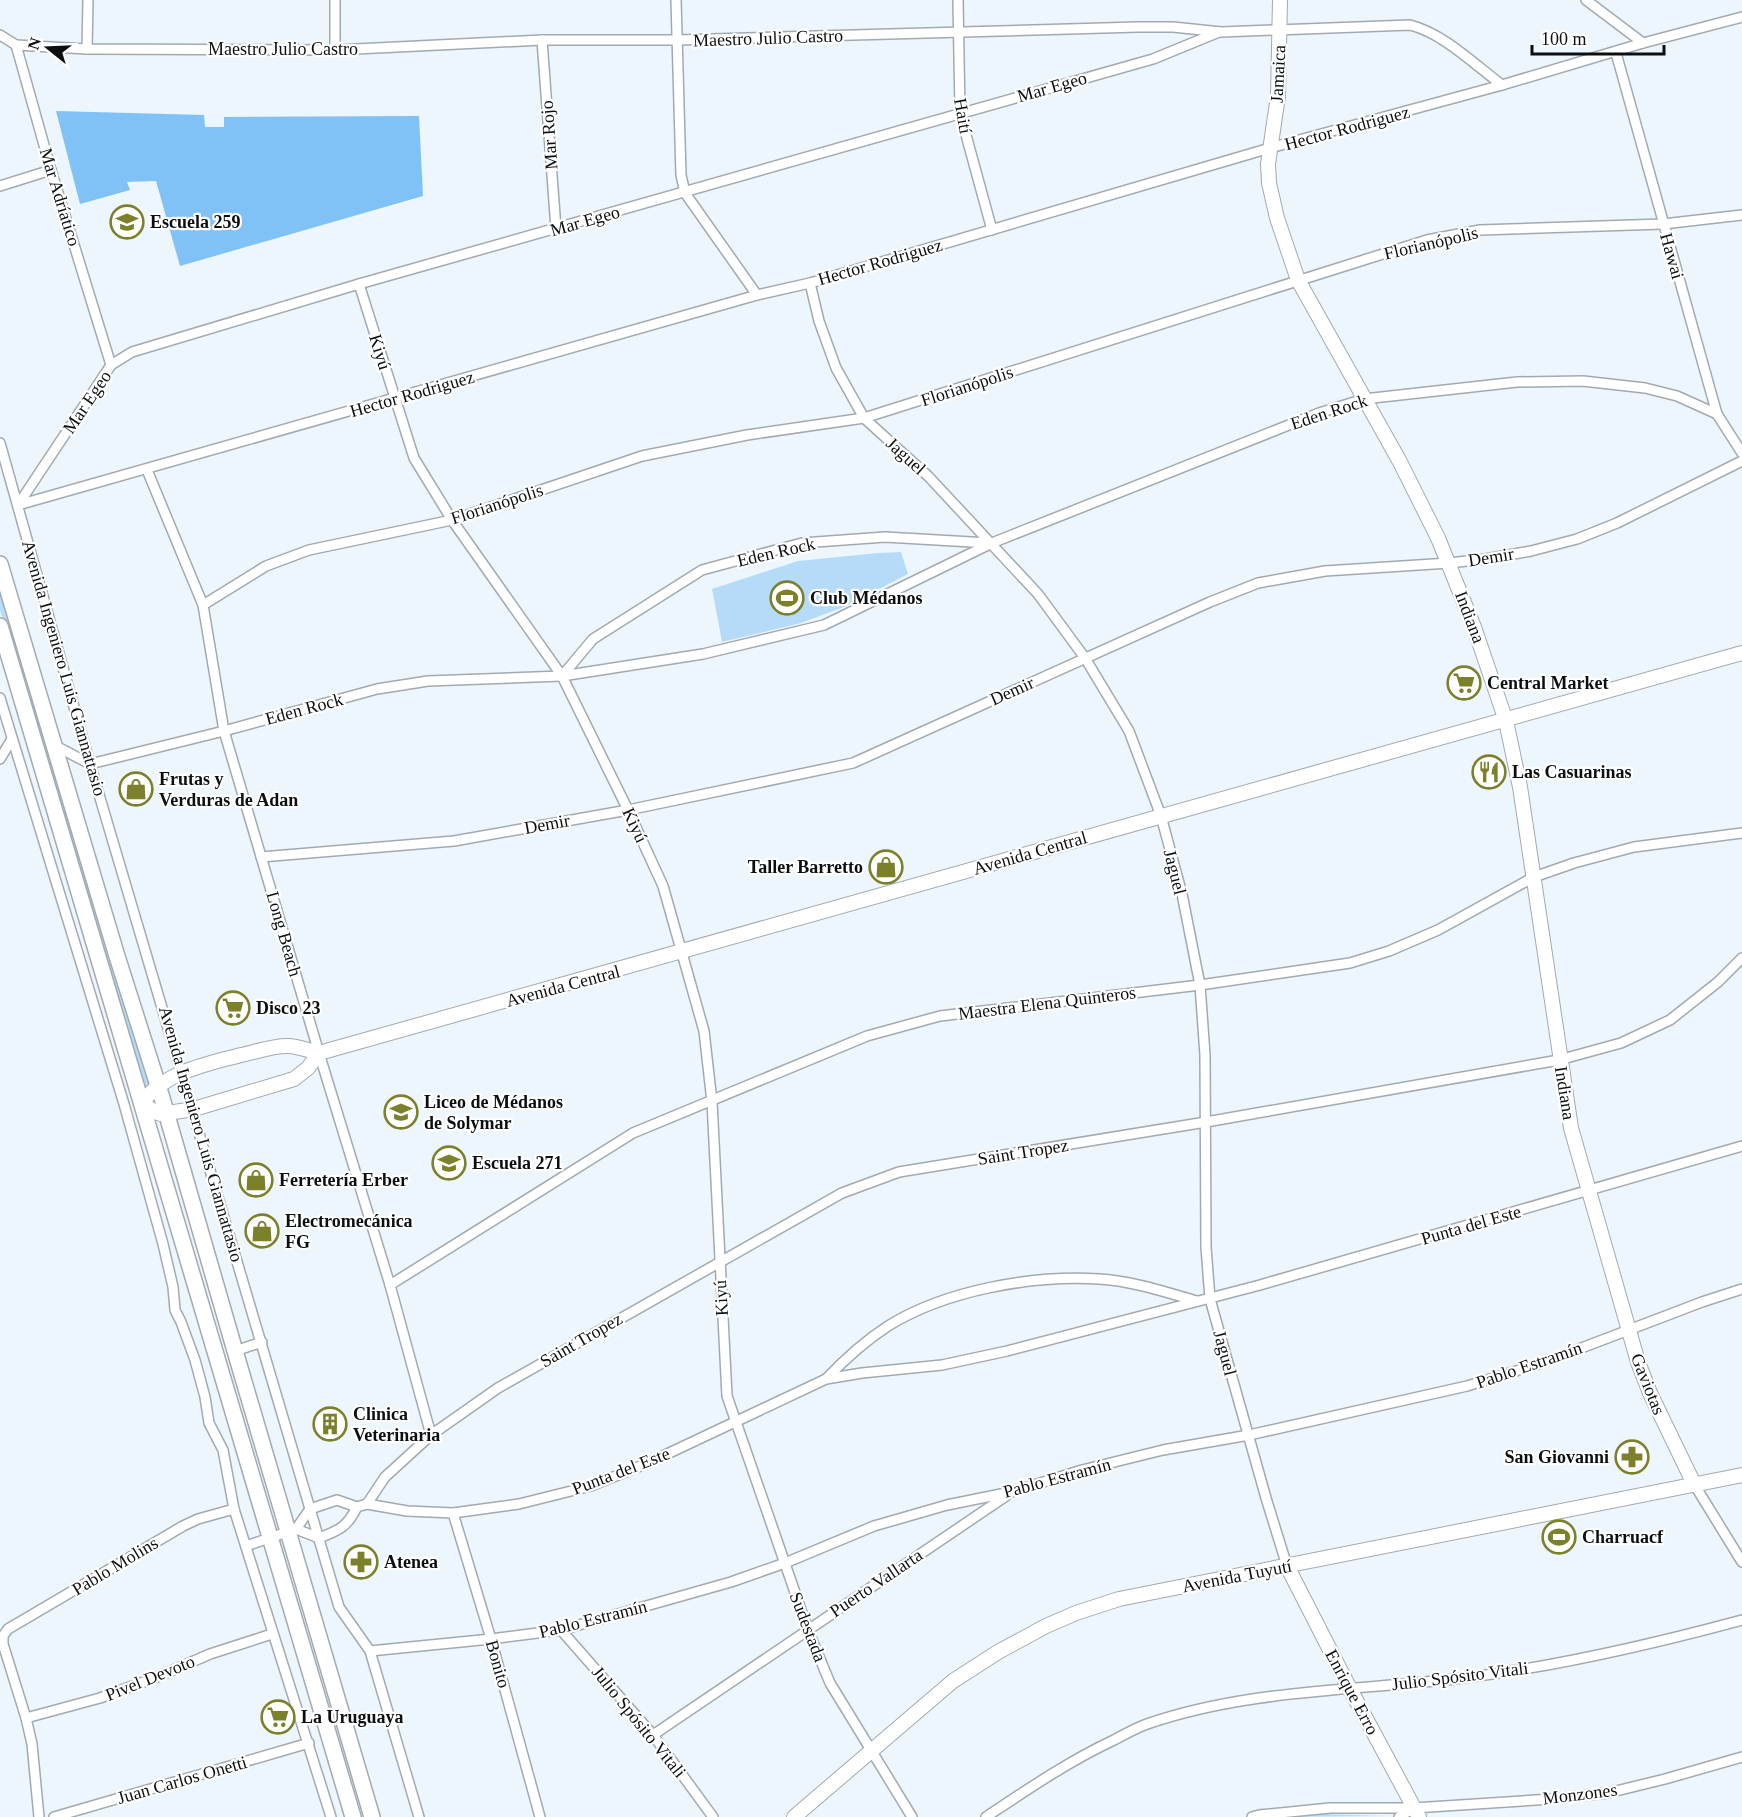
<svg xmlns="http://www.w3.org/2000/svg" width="1742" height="1817" viewBox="0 0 1742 1817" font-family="'Times New Roman',serif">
<rect width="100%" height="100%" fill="#edf6fd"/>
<g fill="#b6dbf8">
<path d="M901,552L908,574L844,607L801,623L722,642L712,589L798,561L878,553Z"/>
<path d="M0,580L152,1090L147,1095L122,1018L0,610Z"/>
<path d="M1319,1814L1387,1816L1259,1817Z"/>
</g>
<path fill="#80c2f6" d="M56,111L204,115L205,127H224V117L419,116L423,196L180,266L156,181L127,182L130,190L80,204Z"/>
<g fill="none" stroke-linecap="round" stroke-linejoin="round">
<g stroke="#a2aab1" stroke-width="12">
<g id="street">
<path d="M335,0V50"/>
<path d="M676,0L681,175L685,193L757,295"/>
<path d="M958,0L960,113L992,230"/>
<path d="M1586,0L1643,43"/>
<path d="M0,35L16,45L51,170L111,365"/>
<path d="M542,40L556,229"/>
<path d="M16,45L87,49L335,50L542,40H677L1138,27H1173L1221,32L1410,25C1443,33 1475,65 1502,85"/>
<path d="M87,49L88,0"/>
<path d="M1616,53L1717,414L1742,453"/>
<path d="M0,186L51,170"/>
<path d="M810,283L819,321L836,368L864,418L928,476L1038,594L1085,658L1129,731L1161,816L1182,894L1200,985L1205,1055L1206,1247L1210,1299L1266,1498L1287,1566"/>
<path d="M359,284L414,458L452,520L562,676L628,810L663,886L704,1031L712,1102L727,1396L808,1630L830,1683L912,1817"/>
<path d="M0,443L90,764L339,1607L370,1651L419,1817"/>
<path d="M147,470L203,605L224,731L319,1053L390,1285L431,1435"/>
<path d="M18,505L757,295L810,283L1270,148L1502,85L1643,43L1742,17"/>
<path d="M18,505L111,365L132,352L359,284L1153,59L1219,32"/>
<path d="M203,605L266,566L309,550L452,520L642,456L747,435L864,418L1427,240L1480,230L1663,224L1742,215"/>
<path d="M562,676L593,639L702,570L802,543L885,537L989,543"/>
<path d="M0,698L124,1104L163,1244L173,1287L175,1310L181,1322L195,1360L205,1397L209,1423L223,1450L234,1509L331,1817"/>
<path d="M54,745L90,764L224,731L377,689L428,681L562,676L703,654L824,625L992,543L1319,413L1364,399L1517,382L1583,381L1645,388L1677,396L1717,414"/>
<path d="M0,759L12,739"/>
<path d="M261,857L454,841L628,810L853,763L1210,602L1258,583L1325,571L1449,563L1485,559L1531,551L1577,539L1617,523L1742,461"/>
<path d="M390,1285L633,1133L867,1036L940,1016L1200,985L1350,963L1389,951L1438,930L1534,877L1574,863L1634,847L1742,833"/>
<path d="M235,1351L262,1342"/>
<path d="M826,1379C845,1359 865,1341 888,1326C946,1290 1032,1275 1099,1279C1133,1281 1165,1292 1197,1301"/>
<path d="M1694,1484L1742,1562"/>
<path d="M367,1504L385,1477L431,1435L498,1388L842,1193L899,1172L1206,1122L1559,1060L1621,1043L1670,1020L1718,982L1742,958"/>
<path d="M453,1513L491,1639L540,1817"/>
<path d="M296,1529L319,1538C340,1530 347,1527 357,1507L367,1504L407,1511L453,1513L519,1504L591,1486L648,1463L826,1379L862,1373L942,1365L1007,1351L1260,1285L1742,1146"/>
<path d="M246,1546L296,1529L310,1509L337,1500L357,1507"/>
<path d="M561,1630L653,1735L713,1817"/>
<path d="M370,1651L491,1639L561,1630L731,1582L785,1563L874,1526L947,1505L1011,1492L1082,1470L1163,1450L1249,1435L1467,1386L1542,1363L1702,1302L1742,1289"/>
<path d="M26,1718L100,1698L157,1677L210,1654L272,1634"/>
<path d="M653,1735L1006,1496"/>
<path d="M39,1817L32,1744L26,1718L3,1644V1636L8,1629L183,1526L198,1519L234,1509"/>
<path d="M54,1817L309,1743"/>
<path d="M986,1817C1028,1789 1069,1761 1114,1740C1125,1734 1136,1728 1147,1724C1251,1688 1363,1691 1471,1677C1563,1665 1653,1644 1742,1620"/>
<path d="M1252,1817L1259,1815L1330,1808H1414L1551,1799L1608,1793L1665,1779L1742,1757"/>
<path d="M1399,1817L1414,1808"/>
</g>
</g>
<g stroke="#a2aab1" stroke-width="16">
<g id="secondary">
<path d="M1280,0L1278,96L1268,164L1269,183L1277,218L1298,280L1400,462L1438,538L1474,627L1506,721L1520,787L1571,1128L1638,1362L1650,1393L1694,1484"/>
<path d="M319,1053L308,1068L294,1079L194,1109L161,1114L155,1112L142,1103C164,1072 207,1064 241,1055C256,1052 271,1046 287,1046C297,1046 308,1050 319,1053L1742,653"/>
<path d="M1287,1566L1350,1689L1419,1817"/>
<path d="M794,1817L953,1681L998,1652L1046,1626L1076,1613L1119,1599L1742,1475"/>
</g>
</g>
<g stroke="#a2aab1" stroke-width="18">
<g id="primary">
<path d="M0,564L116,953L162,1098L235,1351L372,1817"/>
<path d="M0,626L353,1817"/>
</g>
</g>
<use href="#street" stroke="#fff" stroke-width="9"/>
<use href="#secondary" stroke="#fff" stroke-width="14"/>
<use href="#primary" stroke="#fff" stroke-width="15"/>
</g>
<defs>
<g id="school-ring" transform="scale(1.725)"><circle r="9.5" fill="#fff" stroke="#7d802a" stroke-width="1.5"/><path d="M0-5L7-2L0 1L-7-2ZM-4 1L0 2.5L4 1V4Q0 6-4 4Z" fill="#7d802a"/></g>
<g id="stadium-ring" transform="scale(1.725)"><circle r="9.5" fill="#fff" stroke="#7d802a" stroke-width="1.5"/><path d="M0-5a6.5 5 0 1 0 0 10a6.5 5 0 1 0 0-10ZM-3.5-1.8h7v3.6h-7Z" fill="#7d802a"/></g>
<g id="supermarket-ring" transform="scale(1.725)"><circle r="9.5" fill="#fff" stroke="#7d802a" stroke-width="1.5"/><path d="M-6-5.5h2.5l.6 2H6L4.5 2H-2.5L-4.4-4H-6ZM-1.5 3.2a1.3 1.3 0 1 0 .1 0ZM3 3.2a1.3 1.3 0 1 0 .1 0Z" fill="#7d802a"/></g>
<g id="restaurant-ring" transform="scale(1.725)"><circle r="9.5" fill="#fff" stroke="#7d802a" stroke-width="1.5"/><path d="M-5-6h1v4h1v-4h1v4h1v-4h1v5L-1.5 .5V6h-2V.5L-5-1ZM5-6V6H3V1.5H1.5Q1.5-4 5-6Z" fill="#7d802a"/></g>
<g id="shop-ring" transform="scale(1.725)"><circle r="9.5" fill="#fff" stroke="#7d802a" stroke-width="1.5"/><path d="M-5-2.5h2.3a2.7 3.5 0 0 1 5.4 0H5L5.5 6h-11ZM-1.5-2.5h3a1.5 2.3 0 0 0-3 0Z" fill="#7d802a"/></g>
<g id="building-ring" transform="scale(1.725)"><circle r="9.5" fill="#fff" stroke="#7d802a" stroke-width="1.5"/><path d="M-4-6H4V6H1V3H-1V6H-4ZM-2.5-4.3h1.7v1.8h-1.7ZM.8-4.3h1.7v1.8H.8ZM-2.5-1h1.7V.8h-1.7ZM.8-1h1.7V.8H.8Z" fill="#7d802a"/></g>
<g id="pharmacy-ring" transform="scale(1.725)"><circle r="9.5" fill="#fff" stroke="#7d802a" stroke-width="1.5"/><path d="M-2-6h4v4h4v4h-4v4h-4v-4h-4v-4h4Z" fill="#7d802a"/></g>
</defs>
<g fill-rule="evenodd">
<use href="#school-ring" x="127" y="222"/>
<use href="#stadium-ring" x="787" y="598"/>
<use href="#supermarket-ring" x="1464" y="683"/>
<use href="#restaurant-ring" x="1489" y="772"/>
<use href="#shop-ring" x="136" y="789"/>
<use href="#shop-ring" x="886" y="867"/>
<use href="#supermarket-ring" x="233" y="1008"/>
<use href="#school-ring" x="401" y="1112"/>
<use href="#school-ring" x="449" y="1163"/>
<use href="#shop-ring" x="256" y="1180"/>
<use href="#shop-ring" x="262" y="1231"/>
<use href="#building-ring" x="330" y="1424"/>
<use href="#pharmacy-ring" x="1632" y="1457"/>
<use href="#stadium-ring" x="1559" y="1537"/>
<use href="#pharmacy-ring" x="361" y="1562"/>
<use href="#supermarket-ring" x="278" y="1717"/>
</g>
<g text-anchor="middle" stroke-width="4.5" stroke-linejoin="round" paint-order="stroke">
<g font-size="18" fill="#0c0f11" stroke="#fff">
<text transform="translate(768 38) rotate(-2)" y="6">Maestro Julio Castro</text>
<text x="283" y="55">Maestro Julio Castro</text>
<text transform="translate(1278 74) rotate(-87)" y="6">Jamaica</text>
<text transform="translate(1052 87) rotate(-16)" y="6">Mar Egeo</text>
<text transform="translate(963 116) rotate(80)" y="6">Haití</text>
<text transform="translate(1347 128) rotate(-15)" y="6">Hector Rodriguez</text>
<text transform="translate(549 135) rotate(-94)" y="6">Mar Rojo</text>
<text transform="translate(60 197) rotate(73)" y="6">Mar Adríatico</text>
<text transform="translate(585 221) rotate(-16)" y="6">Mar Egeo</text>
<text transform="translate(1431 243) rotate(-13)" y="6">Florianópolis</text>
<text transform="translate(1672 256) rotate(74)" y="6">Hawai</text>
<text transform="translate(880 262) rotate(-16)" y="6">Hector Rodriguez</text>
<text transform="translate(380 352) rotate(73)" y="6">Kiyú</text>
<text transform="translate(967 386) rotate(-18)" y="6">Florianópolis</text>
<text transform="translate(412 394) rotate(-16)" y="6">Hector Rodriguez</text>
<text transform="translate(87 402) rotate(-56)" y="6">Mar Egeo</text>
<text transform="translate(1329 412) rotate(-18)" y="6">Eden Rock</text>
<text transform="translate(906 456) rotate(42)" y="6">Jaguel</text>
<text transform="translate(497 504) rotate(-18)" y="6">Florianópolis</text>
<text transform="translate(776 552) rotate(-13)" y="6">Eden Rock</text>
<text transform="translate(1491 557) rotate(-9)" y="6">Demir</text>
<text transform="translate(1470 617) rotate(69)" y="6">Indiana</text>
<text transform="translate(64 668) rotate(74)" y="6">Avenida Ingeniero Luis Giannattasio</text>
<text transform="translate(1012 691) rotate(-24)" y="6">Demir</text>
<text transform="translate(304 709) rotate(-15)" y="6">Eden Rock</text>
<text transform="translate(547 824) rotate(-10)" y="6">Demir</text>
<text transform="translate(635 825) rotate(65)" y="6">Kiyú</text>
<text transform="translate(1030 853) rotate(-16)" y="6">Avenida Central</text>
<text transform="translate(1175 872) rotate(76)" y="6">Jaguel</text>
<text transform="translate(284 934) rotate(74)" y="6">Long Beach</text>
<text transform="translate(563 986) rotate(-15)" y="6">Avenida Central</text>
<text transform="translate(1047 1003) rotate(-7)" y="6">Maestra Elena Quinteros</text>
<text transform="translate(1565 1093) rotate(81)" y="6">Indiana</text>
<text transform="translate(201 1134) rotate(74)" y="6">Avenida Ingeniero Luis Giannattasio</text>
<text transform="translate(1023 1152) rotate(-9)" y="6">Saint Tropez</text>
<text transform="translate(1471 1225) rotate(-16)" y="6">Punta del Este</text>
<text transform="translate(721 1298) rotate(-93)" y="6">Kiyú</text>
<text transform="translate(581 1340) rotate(-30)" y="6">Saint Tropez</text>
<text transform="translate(1225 1353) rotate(75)" y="6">Jaguel</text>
<text transform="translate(1529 1365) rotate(-19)" y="6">Pablo Estramín</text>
<text transform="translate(1648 1384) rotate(68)" y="6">Gaviotas</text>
<text transform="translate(621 1471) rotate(-21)" y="6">Punta del Este</text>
<text transform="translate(1057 1478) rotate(-15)" y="6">Pablo Estramín</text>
<text transform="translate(115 1566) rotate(-31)" y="6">Pablo Molins</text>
<text transform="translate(1237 1576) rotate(-11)" y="6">Avenida Tuyutí</text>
<text transform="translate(876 1583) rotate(-34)" y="6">Puerto Vallarta</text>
<text transform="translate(593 1619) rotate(-14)" y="6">Pablo Estramín</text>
<text transform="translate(808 1627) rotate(69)" y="6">Sudestada</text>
<text transform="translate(498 1664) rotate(74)" y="6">Bonito</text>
<text transform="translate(1460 1676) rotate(-7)" y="6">Julio Spósito Vitali</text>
<text transform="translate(150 1678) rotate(-22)" y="6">Pivel Devoto</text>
<text transform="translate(1352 1692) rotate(62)" y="6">Enrique Erro</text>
<text transform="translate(639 1722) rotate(51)" y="6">Julio Spósito Vitali</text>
<text transform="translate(182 1780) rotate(-16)" y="6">Juan Carlos Onetti</text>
<text transform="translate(1580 1794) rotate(-7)" y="6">Monzones</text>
</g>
<g font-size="18" font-weight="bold" fill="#0c0f11" stroke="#fff" text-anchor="start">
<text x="150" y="228">Escuela 259</text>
<text x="810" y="604">Club Médanos</text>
<text x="1487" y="689">Central Market</text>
<text x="1512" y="778">Las Casuarinas</text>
<text x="159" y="785">Frutas y<tspan x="159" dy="21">Verduras de Adan</tspan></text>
<text x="863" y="873" text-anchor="end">Taller Barretto</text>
<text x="256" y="1014">Disco 23</text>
<text x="424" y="1108">Liceo de Médanos<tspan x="424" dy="21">de Solymar</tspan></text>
<text x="472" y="1169">Escuela 271</text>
<text x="279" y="1186">Ferretería Erber</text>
<text x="285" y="1227">Electromecánica<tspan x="285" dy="21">FG</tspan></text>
<text x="353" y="1420">Clinica<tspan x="353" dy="21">Veterinaria</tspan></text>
<text x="1609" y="1463" text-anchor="end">San Giovanni</text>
<text x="1582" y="1543">Charruacf</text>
<text x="384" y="1568">Atenea</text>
<text x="301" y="1723">La Uruguaya</text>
</g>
</g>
<g transform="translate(48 48) rotate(288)" stroke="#ffffff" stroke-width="4.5" paint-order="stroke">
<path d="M0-4.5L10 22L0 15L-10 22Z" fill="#0c0f11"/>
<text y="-9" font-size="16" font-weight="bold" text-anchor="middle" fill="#0c0f11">N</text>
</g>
<path d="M1532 45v9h132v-9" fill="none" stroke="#0c0f11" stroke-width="3"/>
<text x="1541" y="45" font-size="18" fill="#0c0f11" stroke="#ffffff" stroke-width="4.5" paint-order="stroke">100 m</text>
</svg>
